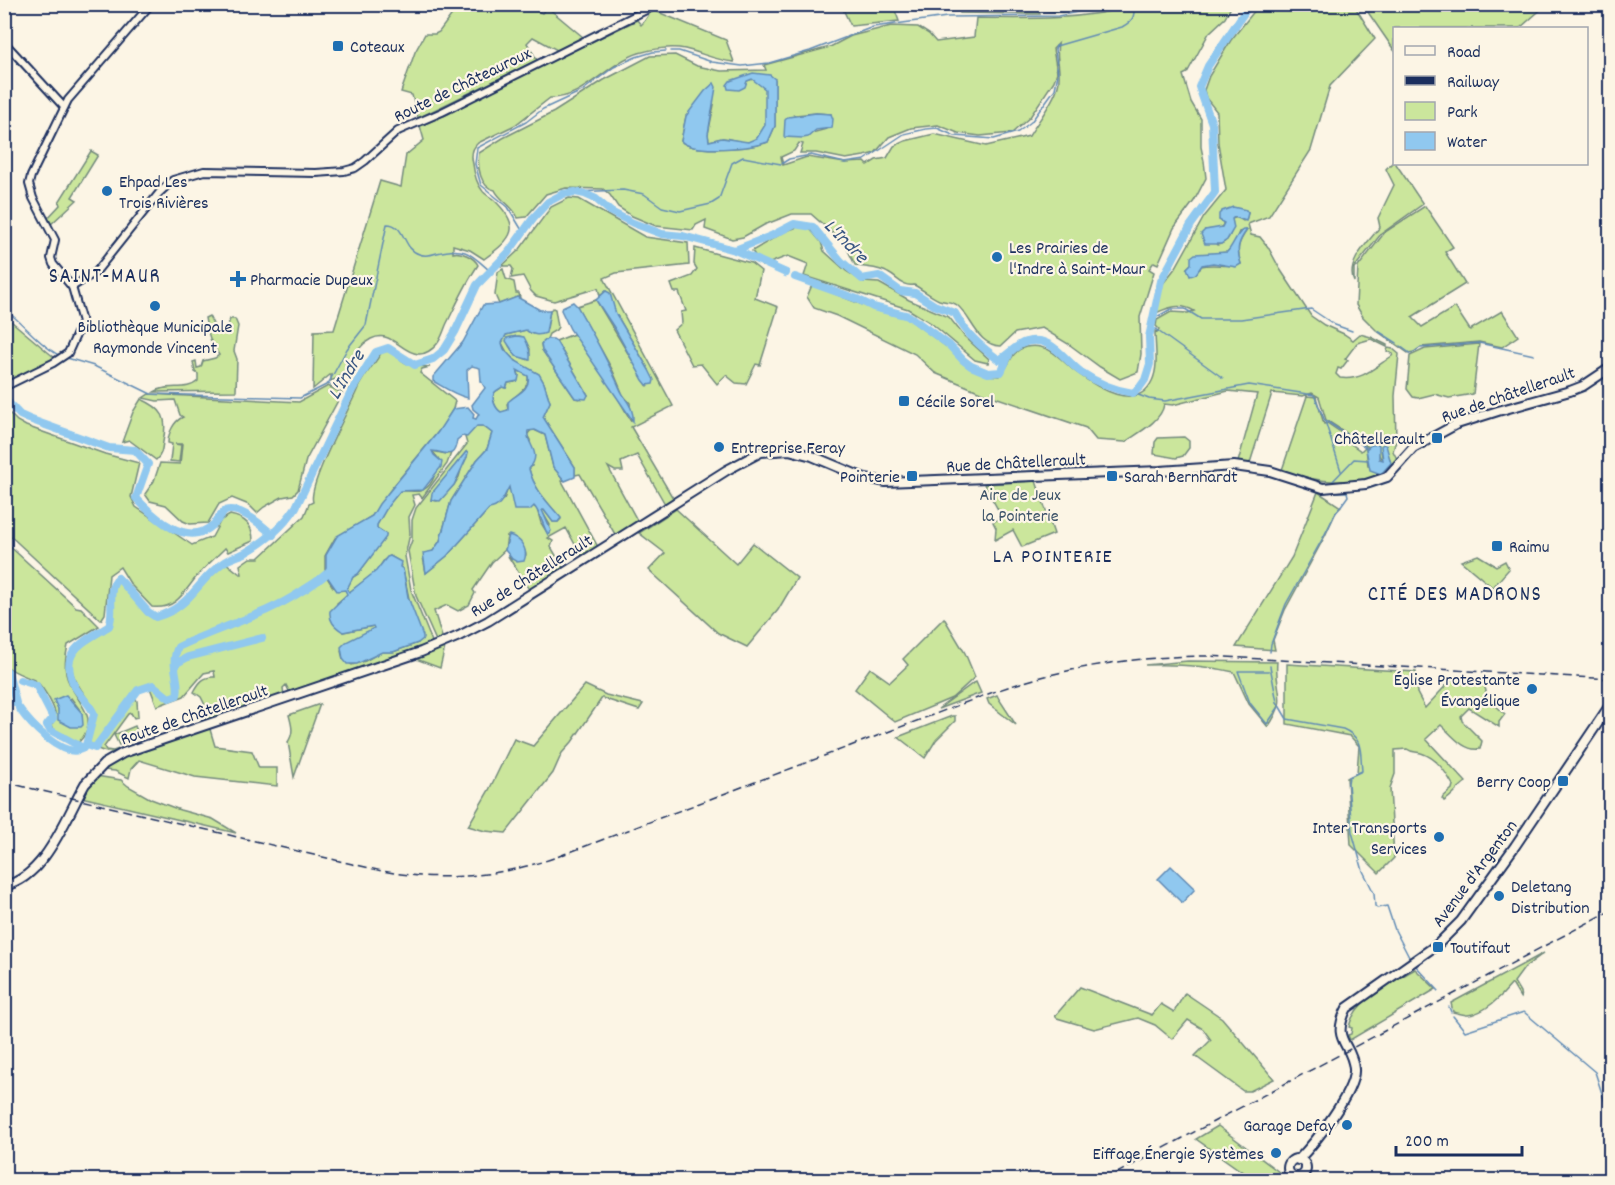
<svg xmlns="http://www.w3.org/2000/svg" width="1615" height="1185" viewBox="0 0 1615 1185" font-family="Dekko,sans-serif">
<rect width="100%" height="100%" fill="#fcf5e5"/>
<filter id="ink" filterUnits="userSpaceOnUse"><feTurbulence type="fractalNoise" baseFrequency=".0167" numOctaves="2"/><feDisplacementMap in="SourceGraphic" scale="12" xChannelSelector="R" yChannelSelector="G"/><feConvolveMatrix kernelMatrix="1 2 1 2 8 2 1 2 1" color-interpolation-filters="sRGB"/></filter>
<g filter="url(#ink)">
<g fill="#cbe69c" stroke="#738a7d" stroke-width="1.5" fill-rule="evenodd">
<path d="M998,4L1098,5L1062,12L1038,10L1040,14H1029L960,13L959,7L970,6L972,9L996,7Z"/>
<path d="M1260,4L1354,5L1375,39L1330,86L1311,150L1269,216L1248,224L1251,235L1260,237L1268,247L1280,269L1311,316L1324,325L1344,334L1353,340L1360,334L1371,337L1387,345V347L1371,339L1357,343L1345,359L1348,360L1341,369L1338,368L1336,374L1340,378C1362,381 1374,368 1392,356L1393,354L1387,351L1388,348L1393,349L1399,354L1395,396L1396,441L1393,451L1397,459C1393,463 1389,470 1384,473C1379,478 1373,478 1366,479C1336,484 1311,481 1282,470L1307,396L1316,397L1324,424L1327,423L1349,438L1347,439V441L1361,451L1365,447L1366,448L1368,466L1388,467L1381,451L1383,460L1382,461L1374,444L1368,447L1326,420L1319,397L1312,393L1303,396L1272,393L1250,463L1238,462L1257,394L1228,391L1173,405L1164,404C1162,421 1138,433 1125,442L1096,440L1086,428L983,393L935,373L915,354L837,316L814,308L807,297L812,285L873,309L897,313L907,318L952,351L967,366L986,375L999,376C1011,367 1009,351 1026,347C1050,342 1061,361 1077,373C1096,387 1137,413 1152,381C1159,367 1155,347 1155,331L1157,332L1159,329L1156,326L1157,320L1171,312L1188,313L1194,311C1181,303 1169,307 1156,313L1162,285L1176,267L1204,217L1226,190L1218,143L1217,112L1206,98L1204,90L1209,76L1231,40ZM1248,213L1246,220L1243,221L1237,217L1232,219C1234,230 1229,243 1217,245L1205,230L1219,229L1223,225V221L1219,220ZM1247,230C1238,243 1236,249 1241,264C1227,268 1216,263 1201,266L1200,269L1187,268C1197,257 1214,253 1227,252L1234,245L1239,232Z"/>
<path d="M459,5H526L542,13L547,7L583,37L557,50L533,37L527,43L537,60L418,118L412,95L401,92L415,52L425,34H435L439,32Z"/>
<path d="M841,5H893L899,21L851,26Z"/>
<path d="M1137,5H1232L1225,18L1209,33L1187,73L1183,75L1191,102L1201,119V147L1204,161L1206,178L1194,201L1174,228L1158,264L1154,262L1149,269L1154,272L1140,317L1141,354L1138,372L1120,379L1100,367L1070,345L1042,328L1015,333L1001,346C977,346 972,317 957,305C952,301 945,302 939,300C930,296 922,289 914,285C902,287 898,278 888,273C879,267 865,268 855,265L845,244L811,214H792L764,225L743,237L732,239L705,229L706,220L696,225L693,230L656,226L632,216L618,207L610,195L603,189L566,188L546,194L526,217L518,218C513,205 500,201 495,190C480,188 477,166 479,153L503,138L554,112L604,80L650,56L675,55L697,66L721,71L766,70L764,65L830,47L851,36L891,26L918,27L929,34L936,42L974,37L976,18C1031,19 1084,20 1137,5ZM1058,44C1055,56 1062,72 1058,86C1053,103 1038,121 1029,136L986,146L934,134L905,141L894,146L887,158L876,160L868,165L865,162L845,163L807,157L783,165L781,157L794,151L799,143L803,144L800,153H816L846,159L864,156L875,153L889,137L911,128L938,125L958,133L980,136L1012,133L1030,117L1054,81L1057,72L1053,49ZM756,74L775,79V126L768,142C752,148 693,154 681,141L686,116L714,105L708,134L709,141C713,141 719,138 723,138C731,138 738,143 747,142C772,139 766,107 766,89L753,79L747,81ZM816,113L831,114L827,129L812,133L794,115Z"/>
<path d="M1363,5H1546L1520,28H1394V50Z"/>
<path d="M653,10L726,40L734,62C714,60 702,53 685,49C671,46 652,49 639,53C607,63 584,99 550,98L515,125L478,143C472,148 471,156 473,164C474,172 477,184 482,190C484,194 489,196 493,199C523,227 513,238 484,259L470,250L453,245V253C461,251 474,257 478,265C466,283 457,303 447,323C444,329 442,338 437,344C433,349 425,355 418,354C400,352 391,329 371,339C349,350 359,371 331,381V374L313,389L314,331L334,330L380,181L401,187L406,155L424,140L420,126L448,114L488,92L637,20L641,25C646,21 647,15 653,10Z"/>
<path d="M91,151L98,155L72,197L77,200L50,225L47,219L60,205L59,202Z"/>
<path d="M1394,161L1423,204L1381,234L1354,268V282C1345,263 1369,241 1380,227L1378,218L1394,185L1386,169Z"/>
<path d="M569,198L579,199L645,237L688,243L689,265L616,273L604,278L673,406L631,427L673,498L665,504L637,455L621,462L623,471H615L608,467L638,522L616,536L580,474L575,475V467L543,417L550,402L544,383L539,374L521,365L508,354L502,343L506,335L526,330L530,333L547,329L550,310L553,308L555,309L558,327L556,330L549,334L547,339L541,344L542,350L575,398L579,399L588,395L556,341L574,334L615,393L631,421L630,403L623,395L613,371L577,306L596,300L647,385L649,370L616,314L606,291L600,296L598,288L554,301L536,296L531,291L523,276L511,278L513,269L511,266H502L520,249L551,207ZM519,336L523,337L530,349L529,360C518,356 508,351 507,338Z"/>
<path d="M1425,206L1453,247L1445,252L1465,284L1412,317L1422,327L1455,307L1470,330L1502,311L1518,336L1502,347L1479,342L1421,347L1414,352L1408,353L1377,331L1363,317L1356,305L1358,267L1385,232Z"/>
<path d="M798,227L810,229L821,242L824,251L846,271L863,282L879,283L909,300L949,317L964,336L989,359L988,363L975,360L931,323L908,309L804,276L808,264L788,256L762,266L752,251L786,231Z"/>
<path d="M695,248L751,263L761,271L755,298L778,307L760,365L756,364L746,384L736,383L726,375L717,384L701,364L692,365L674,330L682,323L681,312L686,311L679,292H674L671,284L692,276L697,269L694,264Z"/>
<path d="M503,269L506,279L514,282L516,293H519L520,298L517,297L499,304L495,295L498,272Z"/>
<path d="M5,316L55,358L5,384Z"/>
<path d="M209,316L215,328L223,329L228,325L230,319H235L238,326L234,351L237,359L236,391L154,392C167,383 187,392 198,381V374L195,372L193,362L196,361L197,368L201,367L203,361L215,358L219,355C210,344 207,332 205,318Z"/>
<path d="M1479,344L1473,394L1449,398L1434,394L1418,398L1413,397L1407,389L1410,356L1425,349Z"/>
<path d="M387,351C395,353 398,358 404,362C412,367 421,366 430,367L422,369L420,373L455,401L453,409L442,427L391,489L372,516L335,538L325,556V574L333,587L345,590L348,594L337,603L343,632L374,626V628L341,651L343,659L352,665L365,661L381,652H393L418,643L403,569L397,560L390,556L384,560L377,571L352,590L349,592L347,588L353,577L358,574L384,539L386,534L377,528V525L387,506L400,491C407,490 414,492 420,491C434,487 437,470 438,458L432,451L446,454L451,453L447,464L422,498L419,494L412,495L415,505L409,517L410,534L405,556L411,590L433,644L290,693L286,685L283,688L284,695L201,722L200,721L205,719L204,715L206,707L201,697L194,692C199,682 204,676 215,677L214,671L204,673L184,696L157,706L150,688L139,691L135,697L137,701L138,717L134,718L131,713L128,714L104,747L106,750L113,751L127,746V749C111,755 103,753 89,744L96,714C88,694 61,674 76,650L111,627C117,613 110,595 117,581L120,582L146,614L156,619C190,609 200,583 226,563L240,574H242L240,565L250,558H259L304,516L309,504L313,502C307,486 350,408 358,388C364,375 374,365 381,353Z"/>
<path d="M517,371L522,372L528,376C530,390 515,394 507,404L508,410L501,413C496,409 490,398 495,392C497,390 500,389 502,387L506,388L508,383L515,382L519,375Z"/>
<path d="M328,386L342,393L306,460L298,490L293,495L282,497L264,507L257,513L249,505L232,498L219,504L208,523L190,524L183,521L166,505L150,501L145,494L154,481L160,463L180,464L182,444H175L181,445L179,462L170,461L172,444L168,443C168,433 174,421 183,417L180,415L175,400L157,401L143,398L149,394L299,402Z"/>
<path d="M141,399C164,409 168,418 163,442C162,449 162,455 156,460L129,440L122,442L133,412Z"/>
<path d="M4,408L17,421L26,426L105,454L139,463L131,497L136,507L192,545L212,537L221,520L230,515C245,518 253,525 253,541L228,552L225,548C216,557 206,566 197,576C184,592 176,610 152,607L131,585L120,567L109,575L105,614L101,620L5,531V506H6L4,503Z"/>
<path d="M477,426H483L492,433L487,449L477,460L451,501L440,541L433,551L423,557L426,573L447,556L489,509L504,499L509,486L510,489L537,509L541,523L548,534L550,525L541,510H544L553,522H558L561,519C549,503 534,490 529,469L532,466L530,440L527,435L532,429L545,435L553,467L564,480L562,481L598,547L582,557L566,528L548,538L553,541L551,547L564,569L530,591L508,556L512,559L526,555C524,543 516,541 507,536L505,550L492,562L473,590L475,593L469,605L458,611L447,605L434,611L443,640L437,643L416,596L408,551L412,540V520L416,508L467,444L465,437ZM466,452L467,457L462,466L459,477L454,485L437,501L431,500L433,493Z"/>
<path d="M1184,437L1189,441V448L1183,456L1176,458L1154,454L1155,442L1158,438Z"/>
<path d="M1036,481L1054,534L1022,547L1013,530L995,540L996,528L993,522L1002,517L984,484Z"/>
<path d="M1318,492L1341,507L1336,512L1325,536L1285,610L1273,640L1275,650L1236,647L1292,557Z"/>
<path d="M676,509L736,564L753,543L797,578L778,610L747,647L718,633L649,570L665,553L639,533Z"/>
<path d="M4,541L76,607L81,608L99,626L68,645C66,654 64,665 66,674C71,699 104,716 79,742C69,741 58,734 51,726C54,721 56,717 55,712C52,703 42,684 34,680C24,675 14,673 5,665ZM71,698L82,713L59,716L58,709Z"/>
<path d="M1478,555L1496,566L1505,561L1509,569L1494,586L1492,587L1461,561Z"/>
<path d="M944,618L965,653L975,677L952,698L895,722L855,689L870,668L890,682L908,665L903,659Z"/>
<path d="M445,647L440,668L416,659Z"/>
<path d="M1188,661L1277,662C1274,693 1290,696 1268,727L1249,704L1234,672C1204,665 1176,664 1145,665Z"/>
<path d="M1287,664L1416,672L1417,693L1425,708L1452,679L1483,680L1486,691L1485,696L1505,714L1499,722V727L1469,708L1461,716L1462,721L1482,741L1480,749C1464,752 1452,735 1441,725L1426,739L1466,782C1457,788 1453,796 1444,801L1442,798L1452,789L1453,785C1445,771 1437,758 1421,753C1416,751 1412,753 1407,749L1395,750V774L1390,788L1394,858L1379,873L1351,845L1347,778L1357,773L1359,746L1350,736L1287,724Z"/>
<path d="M976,682L981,693L938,709L972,684Z"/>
<path d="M585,685L606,695L643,704L639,710L602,698L572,742L562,753L553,773L506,833L485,831L468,826L489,790L514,739L533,746Z"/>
<path d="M997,695L999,699L1016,725L989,704L987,699Z"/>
<path d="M320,704L294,777L288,742C294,733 292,726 289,715Z"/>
<path d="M952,716H955V721L936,740L925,758L898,737Z"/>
<path d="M135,726L139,736L119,745L114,735Z"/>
<path d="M209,726L215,746L252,751L259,768H277V786L195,777L139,760L131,769L129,778L115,771L103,770L131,753Z"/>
<path d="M96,776L121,780L128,786L151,799L180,810L213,819L236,833L81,797Z"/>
<path d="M1544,953L1525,967L1514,982L1520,992L1521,999L1512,984C1503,995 1484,1014 1468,1015C1464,1015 1458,1013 1453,1012L1451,1003Z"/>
<path d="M1415,969L1436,989L1350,1040L1348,1035L1351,1034L1352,1028L1349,1027C1356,997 1390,984 1415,969Z"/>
<path d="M1080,987L1152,1015L1161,1004L1174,1012L1185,993L1222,1018L1274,1079L1250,1091H1243L1195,1056L1211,1040L1203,1029L1188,1020L1172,1039L1155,1025L1138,1018L1094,1029L1057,1018L1055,1016Z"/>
<path d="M1218,1126L1283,1175L1285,1173L1282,1180H1254L1196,1139Z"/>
</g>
<g fill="#90c8ef" stroke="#618bb5" stroke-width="1.5" fill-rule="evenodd">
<path d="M753,73L770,75L775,79V126L768,142C752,148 693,154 681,141L686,116L705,91L714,83L716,87L708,134L709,141L722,138L748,142L757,138L765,125V89L752,79L747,81L745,87L739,90L728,89L727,85L730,81Z"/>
<path d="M816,113L831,114L833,119L832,128L816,130L808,137L803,138L784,137L785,120L788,117Z"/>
<path d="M1233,207L1246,210L1248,213L1246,221L1234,217L1232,219L1234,228L1227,240L1221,244H1205L1201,234L1205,230L1222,227L1224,223L1219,220V214L1222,211Z"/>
<path d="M1243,230H1247C1238,242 1236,249 1241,264L1236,267L1213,263L1202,265L1196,274L1190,276L1187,268L1191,264V257L1195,254L1227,252C1233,246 1236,234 1243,230Z"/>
<path d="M606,291L610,293L616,314L649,370L654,380L653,384L647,385L643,380L615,329L596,300Z"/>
<path d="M517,297L540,310H550L546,333C539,336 531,335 526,330L506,335L502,343L504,349L514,360L539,374L544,383L550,402L543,417L575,467V477L565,481L553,467L545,435L535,430L528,431C525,444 544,452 529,469C534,489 548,503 561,518L558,522H553L544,510H542L551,531L548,535C543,526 540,512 534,506L530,510H514L509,487C504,496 501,508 489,509L447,556L426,573L423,553L433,551L440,541L451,501L477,460L487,449L492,433L483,426H477L467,437L462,436L457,440C454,461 447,452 432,451L434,455L442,462L441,467L423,490L400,491L388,506L377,525V528L386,534V537L358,574L353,577L347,589L349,592L352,590L376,571L387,557L390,556L401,562L400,567L403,569L408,597L423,636V639L418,643L393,652H382L357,664H347L343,659L341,647L346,642L374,628L373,626L343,632C334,626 329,621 330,611L347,594L345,590L337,591L326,575V555L337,536L372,516L379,504L438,432L453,409L468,407L474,414L473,418L476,419L479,414L473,409L472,405L485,388L481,381L480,368L472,366L467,370L468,398C455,395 445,388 433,381V377L463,342L483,305L499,304ZM517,370L528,376C531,390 516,394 508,402V410L501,412C496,409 490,398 495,392C497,390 500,389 502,387L506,388L508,383L518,381L519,376Z"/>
<path d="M573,302L577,306C593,334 608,361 621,391C627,402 634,408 633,421L570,329L561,310L562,307Z"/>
<path d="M517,336L524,337C528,344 531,351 530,360L516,356L506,341L507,338Z"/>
<path d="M547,339H553L556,341L588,395L586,399L575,398L542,350L541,344Z"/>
<path d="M1379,444V459L1383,460L1381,446L1383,444L1386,445L1391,463L1381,474L1370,470L1366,449L1371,445Z"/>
<path d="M466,452L468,453L467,457L454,485L440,501L431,500L432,493Z"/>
<path d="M509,535C520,538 529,549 524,561L517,562L512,559L505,550Z"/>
<path d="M66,695L82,713L83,725L81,727H71L58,720V709L54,700Z"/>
<path d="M1171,866L1195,889L1182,903L1158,879Z"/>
</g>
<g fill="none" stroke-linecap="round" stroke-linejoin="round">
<g stroke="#618bb5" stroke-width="1.5">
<path d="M671,51H679L712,62L742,66L769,63L810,51L873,27L947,17L1058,16L1116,4"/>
<path d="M575,192L623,190L644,194L662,207L680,211L711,204L719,199L732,163L743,157L781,164L789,159L811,155L845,163L865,160L904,134L926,129L937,128L955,136L994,139L1018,132L1031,122L1055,89L1058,74L1055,49L1056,46L1122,27C1133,21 1135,17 1134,4"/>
<path d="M523,232L508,207L481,185L475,164L477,148L526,122L543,109L582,91L614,67L636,57L653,52L666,51"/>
<path d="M4,309C23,322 40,346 59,355"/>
<path d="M1153,319L1171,309H1185L1201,319H1241L1311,309L1335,325L1352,331"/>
<path d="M1151,326L1223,378"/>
<path d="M1378,331L1397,343"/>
<path d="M1400,346L1411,354L1420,348L1479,343L1534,355"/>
<path d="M67,358L94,366L151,394L300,398L328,384"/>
<path d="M352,390L328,384L347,349L366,325L387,224C406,224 402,249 419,254C424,256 431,255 437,253C465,246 470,253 490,271"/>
<path d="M1133,393L1149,399L1165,401L1249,385L1314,395L1325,421L1341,471"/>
<path d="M1326,421L1367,448"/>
<path d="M1330,484L1354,459L1368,460"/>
<path d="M1270,652L1271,644L1286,604L1324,536L1335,514L1348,496L1347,492H1331"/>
<path d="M1270,666L1277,702L1287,719L1343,729C1364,738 1360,752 1362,771L1349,777L1348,783L1352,832L1363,871L1374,893L1375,906L1377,908L1387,906L1395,930L1410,959"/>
<path d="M1269,671H1238L1250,703L1267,724L1278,708"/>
<path d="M1415,965L1439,991"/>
<path d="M1449,1007L1451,1012"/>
<path d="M1453,1016L1465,1031L1524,1012L1595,1072L1610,1118"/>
<path d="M1610,1162L1608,1176L1610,1178"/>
</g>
<g stroke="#90c8ef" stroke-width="8">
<path d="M735,250L786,273"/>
<path d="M795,277L857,299L873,307L909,316L949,345L963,360L971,366L988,373L1001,372L1009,355"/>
<path d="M4,398L20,415L29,419L109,448L135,450L148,464L136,498C154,517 187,549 213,525C218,521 222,510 229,510C244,509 263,526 273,535"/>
<path d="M175,664L188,657L262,638"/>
<path d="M4,668L8,672L16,703"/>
<path d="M20,680L36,685L53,718L47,725L50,730L83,748"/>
<path d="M19,708C29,723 64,761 83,748"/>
<path d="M86,745L94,714C90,704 81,697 75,687C57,651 84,642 109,626C115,612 106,589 118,578L121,581L148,612L156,617C192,607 196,581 224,562C230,558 238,556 245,553C266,541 283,527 296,507L352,390L376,352L388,348L415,365L433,359L444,350L455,332L477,285L508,253L534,217L548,202L563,194L575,192L585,194L596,199L611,212L633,223L662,234L683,236L735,250L771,236L794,224L813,227L841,261L862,279L879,276L900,291L915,293L934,305L955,313C966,334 980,346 999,360C1008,355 1017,344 1026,342C1052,335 1063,359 1081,372C1097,383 1113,390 1133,393L1140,387L1145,380L1150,364L1149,337L1161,281L1191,225L1215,192L1212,124L1199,87L1208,66L1250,4"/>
<path d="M86,745L95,748L138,690L153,685L169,698L177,695C181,681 169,665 178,647C220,626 263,617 302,591C313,584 324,578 332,568"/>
</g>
<g stroke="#1b2f5e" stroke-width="10">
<g id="tertiary">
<path d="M4,42L64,107"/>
<path d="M72,287L96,272L159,193L173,180L204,171L316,173L344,171L355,168L365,161L398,131L442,112L658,4"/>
<path d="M4,387L53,363L68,353L82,322L72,287L53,264L51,258L55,240L33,198L29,184L31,176L68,100L151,4"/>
</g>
</g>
<g stroke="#1b2f5e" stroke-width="12">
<g id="secondary">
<path d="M4,886C45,878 66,817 85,784L104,764L123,753L421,652L459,636L488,621L727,470L761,452L789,450L812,456L862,477L885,482L1160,471L1234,466L1270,471L1323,488L1366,484L1387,477L1413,448L1457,424L1498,411L1570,391L1583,386L1610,368"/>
<circle cx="1297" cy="1168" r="9"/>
<path d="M1298,1160C1314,1144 1356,1091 1354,1069C1352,1042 1330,1042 1347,1008L1438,944L1461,921L1515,846L1610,705"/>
</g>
</g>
<use href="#tertiary" stroke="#fcf5e5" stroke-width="6"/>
<use href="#secondary" stroke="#fcf5e5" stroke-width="8"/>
<g stroke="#1b2f5e" stroke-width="1.5" stroke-dasharray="9 4.5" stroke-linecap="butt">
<path d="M4,782L382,871C442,882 497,877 554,858L996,691C1065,667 1136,656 1209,656L1610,679"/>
<path d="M1104,1180L1610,911"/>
</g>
</g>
</g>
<g fill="#1f6fb2" stroke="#fcf5e5" stroke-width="2">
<rect x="332" y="40" width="12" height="12" rx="3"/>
<circle cx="107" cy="191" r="6"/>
<circle cx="997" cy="257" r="6"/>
<path d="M235 270h6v6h6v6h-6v6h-6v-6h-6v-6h6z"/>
<circle cx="155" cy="306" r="6"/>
<rect x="898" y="395" width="12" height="12" rx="3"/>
<rect x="1431" y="432" width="12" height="12" rx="3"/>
<circle cx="719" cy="447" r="6"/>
<rect x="906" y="470" width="12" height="12" rx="3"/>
<rect x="1106" y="470" width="12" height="12" rx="3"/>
<rect x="1491" y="540" width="12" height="12" rx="3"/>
<circle cx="1532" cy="689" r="6"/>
<rect x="1557" y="775" width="12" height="12" rx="3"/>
<circle cx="1439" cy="837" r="6"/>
<circle cx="1499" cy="896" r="6"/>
<rect x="1432" y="941" width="12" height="12" rx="3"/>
<circle cx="1347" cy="1125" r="6"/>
<circle cx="1276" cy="1153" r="6"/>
</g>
<g text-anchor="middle" stroke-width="4.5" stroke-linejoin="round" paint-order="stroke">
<g font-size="18" fill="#1b2f5e" stroke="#fcf5e5" text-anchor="start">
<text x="350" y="52">Coteaux</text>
<text x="119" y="187">Ehpad Les<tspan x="119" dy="21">Trois Rivières</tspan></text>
<text x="1009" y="253">Les Prairies de<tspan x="1009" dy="21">l'Indre à Saint-Maur</tspan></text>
<text x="250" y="285">Pharmacie Dupeux</text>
<text x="155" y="332" text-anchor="middle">Bibliothèque Municipale<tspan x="155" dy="21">Raymonde Vincent</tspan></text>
<text x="916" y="407">Cécile Sorel</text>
<text x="1425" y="444" text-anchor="end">Châtellerault</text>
<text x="731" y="453">Entreprise Feray</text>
<text x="900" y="482" text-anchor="end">Pointerie</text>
<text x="1124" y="482">Sarah Bernhardt</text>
<text x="1509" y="552">Raimu</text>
<text x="1520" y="685" text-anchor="end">Église Protestante<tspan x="1520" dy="21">Évangélique</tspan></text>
<text x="1551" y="787" text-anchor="end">Berry Coop</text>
<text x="1427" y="833" text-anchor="end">Inter Transports<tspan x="1427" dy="21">Services</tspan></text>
<text x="1511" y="892">Deletang<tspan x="1511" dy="21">Distribution</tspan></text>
<text x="1450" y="953">Toutifaut</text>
<text x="1335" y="1131" text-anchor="end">Garage Defay</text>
<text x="1264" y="1159" text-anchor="end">Eiffage Énergie Systèmes</text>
</g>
<g font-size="18" fill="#1b2f5e" stroke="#fcf5e5">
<text transform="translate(462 84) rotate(-26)" y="6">Route de Châteauroux</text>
<text transform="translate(1508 394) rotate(-19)" y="6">Rue de Châtellerault</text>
<text transform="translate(1016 462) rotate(-3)" y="6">Rue de Châtellerault</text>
<text transform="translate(531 575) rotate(-32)" y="6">Rue de Châtellerault</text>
<text transform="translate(194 714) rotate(-19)" y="6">Route de Châtellerault</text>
<text transform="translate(1474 873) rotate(-53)" y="6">Avenue d'Argenton</text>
</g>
<g font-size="18" fill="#3e546a" stroke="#fcf5e5">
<text x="1020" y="500">Aire de Jeux<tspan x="1020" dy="21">la Pointerie</tspan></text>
</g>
<g font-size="20" font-style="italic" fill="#385582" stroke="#fcf5e5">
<text transform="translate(847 240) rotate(45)" y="7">L'Indre</text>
<text transform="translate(345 374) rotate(-59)" y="7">L'Indre</text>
</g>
<g font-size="20" letter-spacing="1.5" fill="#1b2f5e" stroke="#fcf5e5">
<text x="1053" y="562">LA POINTERIE</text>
</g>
<g font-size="21" letter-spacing="1.5" fill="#1b2f5e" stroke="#fcf5e5">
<text x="105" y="282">SAINT-MAUR</text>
<text x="1455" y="600">CITÉ DES MADRONS</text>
</g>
</g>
<rect width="1615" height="1185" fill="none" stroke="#fcf5e5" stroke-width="24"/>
<rect x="12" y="12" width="1591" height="1161" fill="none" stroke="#1b2f5e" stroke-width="2" filter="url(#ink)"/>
<rect x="1393" y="27" width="195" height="138" fill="#fcf5e5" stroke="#a2a6af" stroke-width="1.5"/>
<rect x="1405" y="46" width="30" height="9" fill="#fcf5e5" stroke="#a2a6af" stroke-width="1.5"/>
<text x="1447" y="57" font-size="18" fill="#1b2f5e">Road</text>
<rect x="1405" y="76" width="30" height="9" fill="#1b2f5e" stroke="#a2a6af" stroke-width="1.5"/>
<text x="1447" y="87" font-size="18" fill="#1b2f5e">Railway</text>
<rect x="1405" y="102" width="30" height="18" fill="#cbe69c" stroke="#a2a6af" stroke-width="1.5"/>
<text x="1447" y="117" font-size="18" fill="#1b2f5e">Park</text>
<rect x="1405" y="132" width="30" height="18" fill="#90c8ef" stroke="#a2a6af" stroke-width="1.5"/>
<text x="1447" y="147" font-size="18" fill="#1b2f5e">Water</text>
<path d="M1396 1146v9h126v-9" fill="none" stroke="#1b2f5e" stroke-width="3"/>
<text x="1405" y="1146" font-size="18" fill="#1b2f5e" stroke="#fcf5e5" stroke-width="4.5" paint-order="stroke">200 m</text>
</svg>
